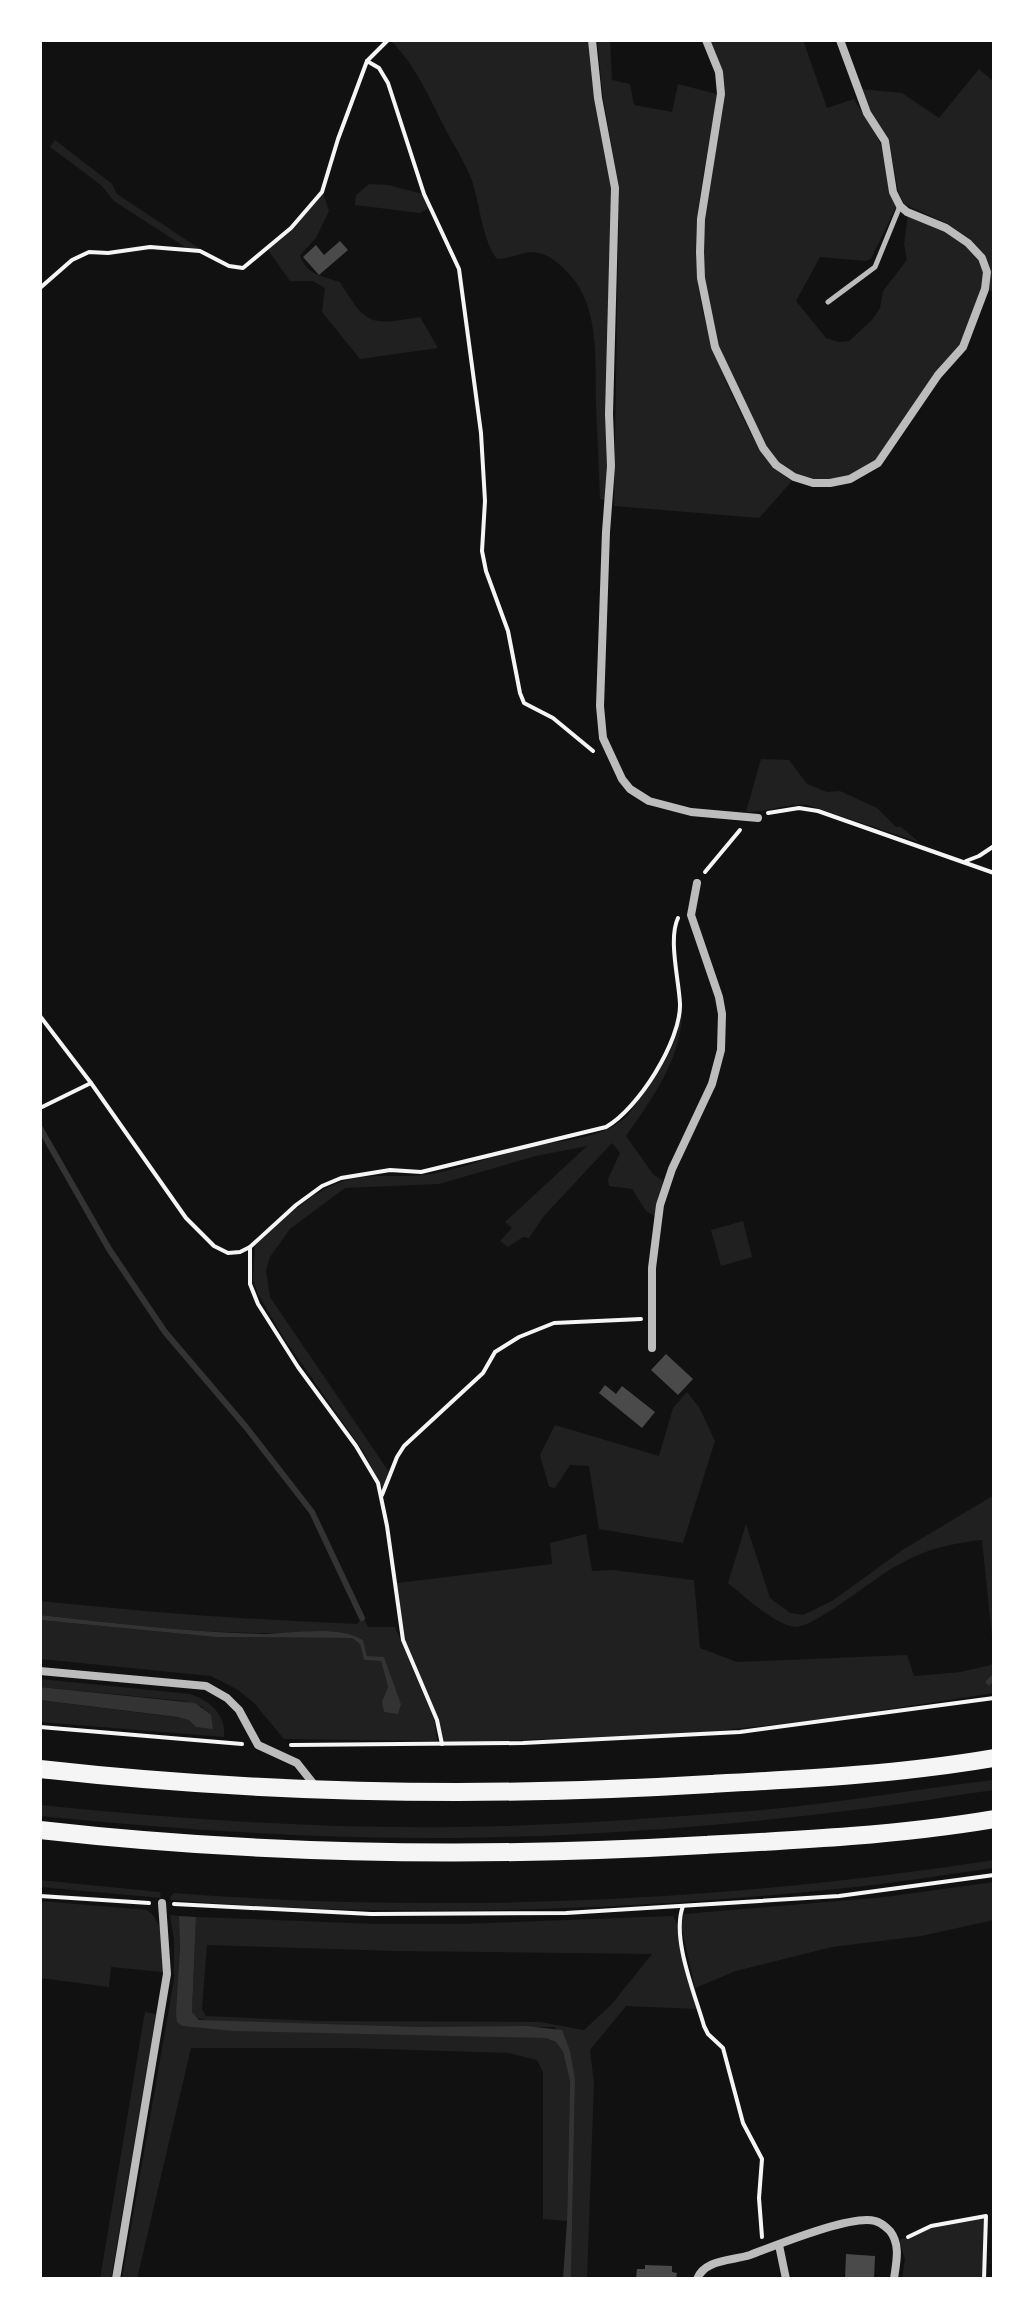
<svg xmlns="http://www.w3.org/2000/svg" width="1034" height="2319" viewBox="0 0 1034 2319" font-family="Arial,sans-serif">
<rect width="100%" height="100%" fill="#111"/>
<g fill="#202020" fill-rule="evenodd">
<path d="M390,40H589L613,188L607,501L600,499C599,468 597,436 596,405C595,369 599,322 580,289C574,277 557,260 545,255C527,247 514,259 497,259C482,240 480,203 471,178C465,163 456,149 448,134C431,102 417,66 390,40Z"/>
<path d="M597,40H610L612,80L630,84L634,105L672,112L678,84L717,94C712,136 701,178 697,221C691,286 708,345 736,403C752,436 761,460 792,481L759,518L614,506L619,188L603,97Z"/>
<path d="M708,40H803L827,108L854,99C861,113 872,124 878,138C888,160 886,185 896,207L871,259L866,261L820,257L796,301L826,338L838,342L849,341L872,320L880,308L883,291L907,260L904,244L908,215L946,229L981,259L985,272L983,289L961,346L876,462L865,471L830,482L795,476L777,464L765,447L717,347L702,278L703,220L723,94Z"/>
<path d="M979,69L994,82V292L989,290L991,272L986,256L971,240L948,224L904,204L898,191L889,140L871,111L861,89L902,93L939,118Z"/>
<path d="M55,140L112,184L117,194L200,249H188L114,201L101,185L50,147Z"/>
<path d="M369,184L388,185L423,194L429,208L420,213L355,205L356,195Z"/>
<path d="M323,193L329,211L316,238L300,255C306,275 322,276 340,282C367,327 371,325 420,317L438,348L360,359L322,312L325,288L313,281H290L268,250Z"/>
<path d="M761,759L789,760L807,784L827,792L840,791L877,808L896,827H901L919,842L808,805C783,803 768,813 746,812Z"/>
<path d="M682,1003C685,1054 654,1096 626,1136L653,1174L663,1181L656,1217L646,1211L632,1189L609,1186L608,1179L620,1153L612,1143L543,1217L529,1238L523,1237L508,1247L500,1241L512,1228L505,1222L587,1146L536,1156L439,1184L345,1188L290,1229L270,1257L266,1270L270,1297L389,1472L383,1489L363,1451L285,1340L258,1294L253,1280L255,1245C282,1222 309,1192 344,1181C371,1173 397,1178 423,1175C456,1171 487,1158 518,1149C553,1140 601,1142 628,1115C652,1080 681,1048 682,1003Z"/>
<path d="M743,1221L752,1257L721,1266L711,1230Z"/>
<path d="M687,1392L699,1407L715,1441L683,1543L599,1529L589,1466L570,1465L555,1488L549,1487L540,1455L555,1425L659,1456L673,1408Z"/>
<path d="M994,1495V1675L988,1681L991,1683L994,1680V1693L818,1720L696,1733L444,1743L438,1720L405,1640L397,1583L552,1564L550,1543L586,1534L592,1571L613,1570L694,1580L700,1648L737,1662L907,1655L914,1676L961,1672L991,1665L994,1656L982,1540C953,1543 926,1549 900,1564C877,1575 815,1628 795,1627C775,1625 744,1596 728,1583L746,1524L770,1598L790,1613L803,1615L832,1601L904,1549Z"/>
<path d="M40,1601C146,1612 251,1620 357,1624L363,1617L368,1627H395L435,1722L437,1741L284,1739L254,1703L238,1690L211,1676L40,1659V1620L215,1637L353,1638L360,1643L364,1660L381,1661L388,1687L382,1701L401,1704L384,1658L367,1656L363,1640C344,1628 314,1632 291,1633C208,1635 123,1624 40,1615Z"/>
<path d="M40,1679L190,1694C209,1700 227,1715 224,1737L40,1722V1700L190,1719L196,1727L203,1707L184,1701L40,1687Z"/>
<path d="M994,1780V1790C950,1796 906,1804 862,1809C728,1826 592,1836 457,1838C318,1839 179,1830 40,1816V1805C179,1819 318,1829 457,1827C550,1826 643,1819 736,1812C822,1806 908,1790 994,1780Z"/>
<path d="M994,1860V1868C948,1874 902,1882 856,1887C628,1911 399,1919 171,1900L170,1897L174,1893C447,1914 724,1902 994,1860Z"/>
<path d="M40,1880L160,1892L161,1898L40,1887Z"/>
<path d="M994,1882V1920L921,1936L832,1947L736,1971L695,1988L681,1925L684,1914L885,1897Z"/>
<path d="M40,1901L147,1910C164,1920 164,1954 163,1972L111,1967L109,1987L40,1978Z"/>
<path d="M170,1915L179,1916L182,2026L547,2038L556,2042L563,2052L570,2081L567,2221L543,2219V2072L537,2060L509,2053L350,2048H191L137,2279H122L174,1979V1939Z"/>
<path d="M673,1916L678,1925L683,1959L698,2009L626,2006L590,2050L594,2083L587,2278L571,2277L575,2080L555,2027H423L208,2021L194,2017L192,2012L196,1917L377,1924H462ZM207,1945L396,1951L652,1954L611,2005L584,2030L540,2022L318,2021L206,2016L202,2009Z"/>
<path d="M145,2012L156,2014L111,2279H100Z"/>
<path d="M985,2217L983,2279H902L905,2259L899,2240L931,2228Z"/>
</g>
<g fill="#333">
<path d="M40,1615C113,1623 187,1632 261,1634C289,1634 339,1624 363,1640L367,1656L384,1657L401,1704L398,1714L384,1712L382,1701L388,1687L381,1661L364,1660L360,1644L352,1638L215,1637L40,1620Z"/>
<path d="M40,1687L195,1703L211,1715L213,1729L196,1727L189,1720L177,1717L40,1700Z"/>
<path d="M179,1916L196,1917L192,2012L199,2020L423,2027L526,2026L562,2030L570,2051L575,2080L571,2279H563L567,2221L570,2081L563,2052L556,2042L546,2038L233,2031L182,2026L177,2022L176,2013L180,1951Z"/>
</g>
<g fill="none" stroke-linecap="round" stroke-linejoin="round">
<g stroke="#333" stroke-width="6">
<path d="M40,1128L109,1249L165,1332L246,1427L312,1512L362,1618"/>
<path d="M989,1682L994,1677"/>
</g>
</g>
<g fill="#4a4a4a">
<path d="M340,241L348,250L319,275L303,257L316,245L324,255Z"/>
<path d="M666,1354L693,1379L678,1395L651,1370Z"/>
<path d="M605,1385L616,1394L622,1386L655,1412L642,1428L599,1393Z"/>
<path d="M846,2254L875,2256L874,2279H845Z"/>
<path d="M645,2265L672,2266V2272L677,2273L676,2279H636L637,2269H645Z"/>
</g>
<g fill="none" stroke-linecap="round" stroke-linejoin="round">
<g stroke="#f5f5f5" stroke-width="4">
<path d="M367,61L379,68L388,83L424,194L459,269L481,433L485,501L482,551L486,571L508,631L520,693L524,703L553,718L593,751"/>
<path d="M40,288L72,260L89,252L108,253L150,247L200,251L229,266L243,268L291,228L322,192L338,139L367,61L388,40"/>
<path d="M768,813L799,808L818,811L994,873"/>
<path d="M966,861L979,856L994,846"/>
<path d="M705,872L740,830"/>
<path d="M40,1016L91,1083L186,1218L214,1246L228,1253L240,1252L250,1247L296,1205L322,1186L341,1178L390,1170L421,1172L606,1127C638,1109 681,1041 680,1004C679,980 668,939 678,918"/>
<path d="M40,1108L91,1083"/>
<path d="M250,1247V1284L258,1304L298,1367L356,1446L378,1483L387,1526L403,1640L437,1720L442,1744"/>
<path d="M382,1495L397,1457L404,1446L483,1373L495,1352L519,1337L554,1323L641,1319"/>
<path d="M40,1727L242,1744"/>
<path d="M291,1745L523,1743L740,1732L994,1698"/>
<path d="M40,1896L149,1903"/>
<path d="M174,1904L371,1914L566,1913L839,1896L994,1875"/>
<path d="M683,1906C671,1938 695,1994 704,2026L708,2034L723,2048L743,2123L762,2159L759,2198L762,2237"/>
<path d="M908,2237L931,2226L986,2216L984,2279"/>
</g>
<path stroke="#bcbcbc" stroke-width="5" d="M828,302L875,267L900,206"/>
<g stroke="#bcbcbc" stroke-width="8">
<path d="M592,40L598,98L615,188L609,414L611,466L606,532L600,706L603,738L622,779L630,789L649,801L691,812L758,818"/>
<path d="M706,40L719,72L721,94L701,219L700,252L701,278L715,347L763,448L776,465L794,477L813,483H830L850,479L878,463L938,375L963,347L985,289L987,272L982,258L968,243L946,228L907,212L900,206L893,192L885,141L867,113L840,40"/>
<path d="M652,1348V1268L660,1205L672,1169L712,1084L721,1050L722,1014L719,997L691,915L697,883"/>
<path d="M40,1671L206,1686L227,1698L239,1710L258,1745L297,1763L316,1787"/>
<path d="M779,2245L786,2279"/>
<path d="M116,2279L167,1974L162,1903"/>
<path d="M697,2279C705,2259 732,2261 750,2255C775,2246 852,2214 875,2221C880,2222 886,2227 890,2231C901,2245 896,2263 894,2279"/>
</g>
<g stroke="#f5f5f5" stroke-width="18">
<path d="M40,1769C263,1794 486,1798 711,1784C805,1779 901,1774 994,1758"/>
<path d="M40,1830C261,1855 482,1858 705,1845C801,1840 899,1835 994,1819"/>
</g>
</g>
<rect width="1034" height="2319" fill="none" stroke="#ffffff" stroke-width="84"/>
</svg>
